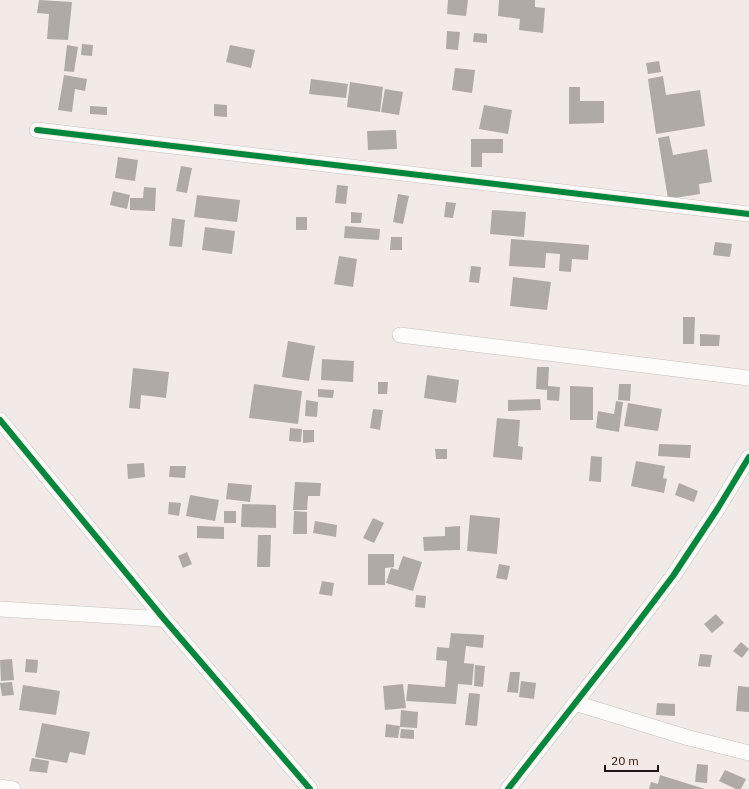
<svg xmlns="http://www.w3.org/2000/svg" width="749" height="789" viewBox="0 0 749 789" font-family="'IBM Plex Sans',sans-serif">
<rect width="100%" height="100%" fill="#f2eae6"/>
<g fill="#afaaa6">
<path d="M39,0L72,2L68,40L47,39L49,14L37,13Z"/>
<path d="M448,0H468L466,16L447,14Z"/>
<path d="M499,0H535V7L545,8L543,33L519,30L520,19L498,16Z"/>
<path d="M447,31L460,32L458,50L446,49Z"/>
<path d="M474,33L487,34V43L473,42Z"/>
<path d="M82,44L93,45L92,56L81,55Z"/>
<path d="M67,45L78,47L74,72L64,71Z"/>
<path d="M230,45L255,50L251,68L226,62Z"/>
<path d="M659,61L661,72L648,74L646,63Z"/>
<path d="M455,68L475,70L472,93L452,90Z"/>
<path d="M64,75L87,79L85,91L75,89L72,112L58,110Z"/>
<path d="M663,76L666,95L700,90L705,126L656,134L648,79Z"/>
<path d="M311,79L348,84L346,98L309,94Z"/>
<path d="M350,82L383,87L380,112L347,107Z"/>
<path d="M569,87H580V101H604V123L569,124Z"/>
<path d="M385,89L403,92L399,115L381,112Z"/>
<path d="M214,104L227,105V117L214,116Z"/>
<path d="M484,105L512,110L508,134L479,129Z"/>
<path d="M90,106L107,107V115L90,114Z"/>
<path d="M396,130L397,149L368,150L367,131Z"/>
<path d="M669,136L673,155L707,149L712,182L699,184L700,194L668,199L658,138Z"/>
<path d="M471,139H503V153H482V167H471Z"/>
<path d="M118,157L138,160L135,181L115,178Z"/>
<path d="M181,166L192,168L187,193L176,191Z"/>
<path d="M337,185L348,186L346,204L335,203Z"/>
<path d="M144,187L156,188L155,211L130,210V198H143Z"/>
<path d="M113,191L130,195L127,209L110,205Z"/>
<path d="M398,194L409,196L403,224L393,222Z"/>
<path d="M197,195L240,200L237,222L194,217Z"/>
<path d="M446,202L456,203L453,218L444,217Z"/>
<path d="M492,210L526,212L524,237L490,234Z"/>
<path d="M351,212L362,213L361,223H351Z"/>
<rect x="296" y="217" width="11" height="13"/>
<path d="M172,218L185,220L182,247L169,246Z"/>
<path d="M345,226L380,229L379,240L344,238Z"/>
<path d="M205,227L235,231L232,254L202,250Z"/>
<path d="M391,237H402V250H390Z"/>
<path d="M511,239L589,245L588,260L572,259L571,272L559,271L560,254L546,253L545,268L509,266Z"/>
<path d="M715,242L732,244L730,257L713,255Z"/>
<path d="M339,256L357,259L353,287L334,284Z"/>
<path d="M471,266L481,267L479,283L469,282Z"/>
<path d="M513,277L551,282L547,310L510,306Z"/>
<path d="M683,317H695L694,344H683Z"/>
<path d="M700,334L720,335L719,346H700Z"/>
<path d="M288,341L315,346L309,381L282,377Z"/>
<path d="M322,359L354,361L353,382L321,380Z"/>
<path d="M537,367H549L548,386L560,387L559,401L547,400V390L536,389Z"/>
<path d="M133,368L169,372L166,398L141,395L140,409L129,408Z"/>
<path d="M427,375L459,380L456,403L424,398Z"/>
<path d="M378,382H388L387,394H378Z"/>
<path d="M254,384L302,391L298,424L249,418Z"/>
<path d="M619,384H631L630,401L618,400Z"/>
<path d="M570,386L593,387V420H570Z"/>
<path d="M318,389L334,390L333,398L318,397Z"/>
<path d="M540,399L541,410L508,411V400Z"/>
<path d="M306,400L318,402L317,417L305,416Z"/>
<path d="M616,401L623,402L619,432L596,428L598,411L614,414Z"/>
<path d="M628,403L662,409L658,431L624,426Z"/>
<path d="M373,409L383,410L380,430L370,428Z"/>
<path d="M497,418L520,420L518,446L523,447L522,460L493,457Z"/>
<path d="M290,428L302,429L301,442L289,441Z"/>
<path d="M303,430H314V442L303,443Z"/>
<path d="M659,444L691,445L690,458L658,456Z"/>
<path d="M435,449H447V459H436Z"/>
<path d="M591,456L602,457L601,482L589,481Z"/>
<path d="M636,461L665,466L663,478L667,479L664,493L631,486Z"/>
<path d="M144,463L145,477L128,479L127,464Z"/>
<path d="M170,466H186L185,478L169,477Z"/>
<path d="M295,482L321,483L320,496H308L307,510H293Z"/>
<path d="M228,483L252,485L250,502L226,499Z"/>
<path d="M679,483L698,491L694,502L675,495Z"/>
<path d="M190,495L219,500L215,521L186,516Z"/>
<path d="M169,502L181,503L179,516L168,514Z"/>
<path d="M242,504L276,505V528L241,527Z"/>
<rect x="224" y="511" width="12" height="12"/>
<path d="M294,511L307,512V534H293Z"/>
<path d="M470,515L500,518L497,554L467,551Z"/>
<path d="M373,518L384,523L374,543L363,538Z"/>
<path d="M315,521L337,525L336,537L313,533Z"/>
<path d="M197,526L224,527V539L197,538Z"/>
<path d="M460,526V550L424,551L423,537L445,536V527Z"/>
<path d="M258,535H271L270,567H257Z"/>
<path d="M187,552L192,564L183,568L178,556Z"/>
<path d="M368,554H394V567L385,568V585H368Z"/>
<path d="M403,556L422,562L413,591L386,583L391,568L398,570Z"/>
<path d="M499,564L510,566L507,580L496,578Z"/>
<path d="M322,581L334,583L332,596L319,594Z"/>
<path d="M416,595L426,596L425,608L415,607Z"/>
<path d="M716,614L724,623L712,633L704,624Z"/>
<path d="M451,633L484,635L483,648L466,646L464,663L474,664L472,685L458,684L456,704L406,701L408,684L445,687L447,661L436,660L437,647L449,648Z"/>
<path d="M741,642L749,649L742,658L733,651Z"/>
<path d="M700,654L712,655L710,667L698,666Z"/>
<path d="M12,659L14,680L1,681L0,660Z"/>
<path d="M26,659L38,660L37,673L25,672Z"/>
<path d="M475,665L485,666L483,687L474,686Z"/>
<path d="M510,672H520L518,693L507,692Z"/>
<path d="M521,681L536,683L534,699L519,697Z"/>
<path d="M12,682L14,695L2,696L0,683Z"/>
<path d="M403,684L406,708L385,710L383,686Z"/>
<path d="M23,685L60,691L56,715L19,710Z"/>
<path d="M738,686L749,687V712L736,711Z"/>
<path d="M469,693L480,694L477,726L465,725Z"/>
<path d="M657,703L675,704V716L656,715Z"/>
<path d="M401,710L418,712L417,728L400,727Z"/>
<path d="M42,723L90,732L85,755L70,752L67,763L35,757Z"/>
<path d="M386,724L400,726L398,738L385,737Z"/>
<path d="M401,729L414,730V739L400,738Z"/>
<path d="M32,758L49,761L47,773L29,771Z"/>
<path d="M697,764L708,765L707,783L695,782Z"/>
<path d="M725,770L746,779L741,789H736L719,781Z"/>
<path d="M660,775L705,789H649L651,782L658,784Z"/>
</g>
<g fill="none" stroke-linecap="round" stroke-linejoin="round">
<g stroke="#c7c0bd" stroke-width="16">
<g id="street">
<path d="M37,130L749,214"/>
<path d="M400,335L749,378"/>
<path d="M0,420L164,619L310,789"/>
<path d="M0,609L164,619"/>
<path d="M575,703L689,738L749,753"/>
<path d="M0,787L13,789"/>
<path d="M508,789L623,642L673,576L718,508L749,457"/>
</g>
</g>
<use href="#street" stroke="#fdfcfb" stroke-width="15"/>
<g stroke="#f8e8e0" stroke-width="8">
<g id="cycleway">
<path d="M37,130L749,214"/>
<path d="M0,420L164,619L310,789"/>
<path d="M508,789L623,642L673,576L718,508L749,457"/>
</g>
</g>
<use href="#cycleway" stroke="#00873e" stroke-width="6"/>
</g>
<path d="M605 765v6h53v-6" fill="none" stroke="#1c1714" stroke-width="2"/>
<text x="611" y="765" font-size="12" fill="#1c1714" stroke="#f8e8e0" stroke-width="3" paint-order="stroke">20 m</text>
</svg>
